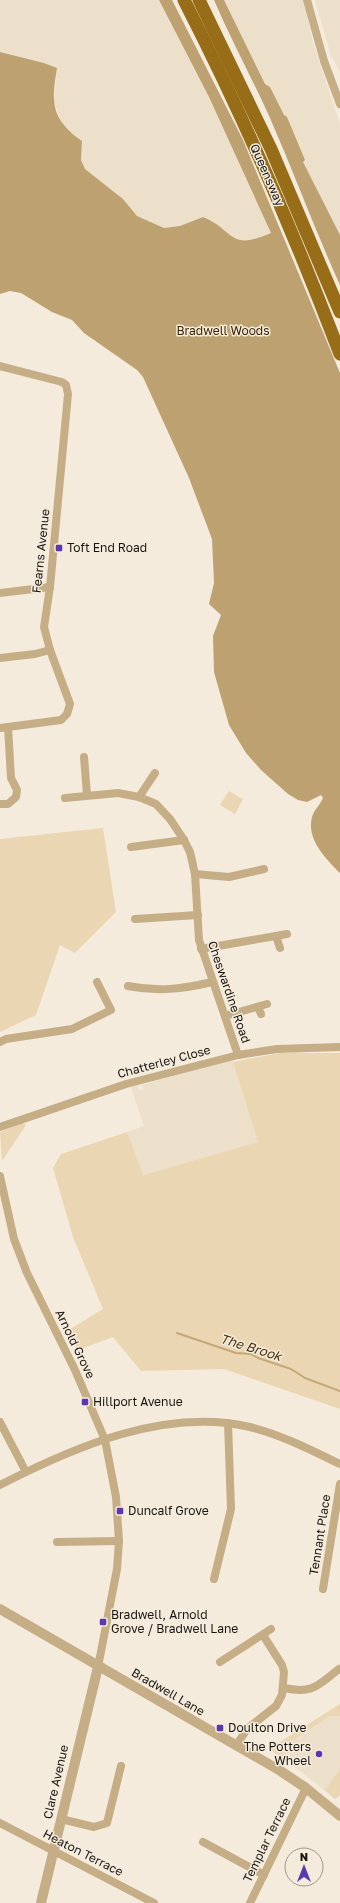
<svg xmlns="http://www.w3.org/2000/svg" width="340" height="1903" viewBox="0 0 340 1903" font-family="'Golos Text',sans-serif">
<rect width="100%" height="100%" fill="#f4ebdc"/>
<g fill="#ede0ca">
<path d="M0,0H159L209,97L271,233L254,240L244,241L230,237L209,220L203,217L180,226L164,228L137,216L123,199L85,169L81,160L82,141L62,125L54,101L57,68L44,63L0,52Z"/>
<path d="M224,0H304L313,43L340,124V235L302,162L305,161L270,87L265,84Z"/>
<path d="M315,0H340V72L331,56Z"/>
<path d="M231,1059L233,1062L259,1142L142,1175L127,1132L144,1126L131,1087L137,1085L139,1090H144L142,1085Z"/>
<path d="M340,1704V1795L335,1799L304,1774L269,1749Z"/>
</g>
<g fill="#ead6b3">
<path d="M229,791L243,799L235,814L220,805Z"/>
<path d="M103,828L116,912L75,953L60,945L36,1015L0,1032V839Z"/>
<path d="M279,1053H340V1409L224,1369L141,1371L113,1337L78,1350L67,1331L103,1309L73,1237L53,1168L61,1154L127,1132L143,1175L258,1142L233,1062Z"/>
<path d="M23,1123L26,1125L2,1161L0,1132Z"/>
<path d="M340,1704V1716H329L282,1748L281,1751L284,1755L283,1758L269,1749Z"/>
<path d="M340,1769V1795L335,1799L325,1790Z"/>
</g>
<g fill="#bda171">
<path d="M159,0H172L243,140L340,373V873C326,859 306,839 312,817C314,810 320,805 323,798L321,795L307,802L298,800L288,794L261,770L246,753L229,725L214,672L213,636L221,615L209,604L214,583L212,539L189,478L143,377L137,370L84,333L72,320L52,312L21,293L10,291L0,294V52L44,63L57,68C51,103 51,119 82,141L81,160L85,169L123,199L137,216L164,228L180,226L203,217C235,230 228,252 271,233L209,97Z"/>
<path d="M214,0H224L265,84L270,87L284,115L287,117L305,160L303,162L340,235V285C315,230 294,173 270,118C252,78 231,40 214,0Z"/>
</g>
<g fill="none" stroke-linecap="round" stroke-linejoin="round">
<path stroke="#c4a878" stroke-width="2" d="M177,1333L236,1353L251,1354L258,1358L291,1369L305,1378L340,1391"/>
<g stroke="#c5ae86" stroke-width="8">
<path d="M307,0L324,61L340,104"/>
<path d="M0,366L62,382L66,385L68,394L50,587L44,627L50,650L70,704L67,714L61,720L0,728"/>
<path d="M0,593L50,587"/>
<path d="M0,658L35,654L50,650"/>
<path d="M84,757L87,795"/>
<path d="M139,797L155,773"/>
<path d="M65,798L118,793L139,797L156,804L170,819L184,840L190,852L195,874L199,940L238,1055"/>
<path d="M0,804H8L16,797L17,790L11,778L8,727"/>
<path d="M131,847L184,840"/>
<path d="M195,874L229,877L264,869"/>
<path d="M135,919L198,915"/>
<path d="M276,936L280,948"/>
<path d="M201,949L287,934"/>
<path d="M128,986C157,992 183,989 212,982"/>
<path d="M258,1007L261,1014"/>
<path d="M225,1016L267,1004"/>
<path d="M0,1042L6,1039L72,1029L111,1010L97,982"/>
<path d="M0,1127L126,1084L238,1055L277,1049L340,1047"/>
<path d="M0,1176L14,1239L27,1273L75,1370L105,1440L116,1497L119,1541L117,1569L98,1667"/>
<path d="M0,1422L26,1472"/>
<path d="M0,1485C74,1447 166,1407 250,1427C282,1435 311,1450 340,1464"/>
<path d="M57,1542L119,1541"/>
<path d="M214,1579L231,1509L228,1423"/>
<path d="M323,1589L340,1484"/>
<path d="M220,1662L271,1629"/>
<path d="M284,1688C313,1694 317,1686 339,1669"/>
<path d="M236,1746L247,1729L276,1706L282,1695L284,1672L282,1665L263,1635"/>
<path d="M61,1819L94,1827L107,1823L121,1766"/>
<path d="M0,1823L154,1903"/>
<path d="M203,1842L264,1875"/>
<path d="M250,1903L306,1788"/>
</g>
<g stroke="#c5ae86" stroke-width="10">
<path d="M0,1609L279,1770L306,1788L340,1816"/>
<path d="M41,1903L98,1667"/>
</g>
<g stroke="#976e17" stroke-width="13">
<path d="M184,0C243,115 294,233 340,354"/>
<path d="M199,0L271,149L340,312"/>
</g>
</g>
<g fill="#5b38b0" stroke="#f4ebdc" stroke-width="1.5">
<rect x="55" y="544" width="8" height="8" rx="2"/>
<rect x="81" y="1398" width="8" height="8" rx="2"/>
<rect x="116" y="1507" width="8" height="8" rx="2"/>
<rect x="99" y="1618" width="8" height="8" rx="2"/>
<rect x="216" y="1724" width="8" height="8" rx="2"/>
<circle cx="319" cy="1754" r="4"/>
</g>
<g text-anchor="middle" stroke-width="3" stroke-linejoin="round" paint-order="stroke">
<g font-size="12" fill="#191611" stroke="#f4ebdc">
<text transform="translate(267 175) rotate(66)" y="4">Queensway</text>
<text transform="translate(41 551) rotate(-84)" y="4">Fearns Avenue</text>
<text transform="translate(229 992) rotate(71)" y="4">Cheswardine Road</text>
<text transform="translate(164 1062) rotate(-15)" y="4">Chatterley Close</text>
<text transform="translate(75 1344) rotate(64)" y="4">Arnold Grove</text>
<text transform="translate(320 1535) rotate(-81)" y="4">Tennant Place</text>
<text transform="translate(168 1692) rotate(30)" y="4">Bradwell Lane</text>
<text transform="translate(56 1782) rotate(-77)" y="4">Clare Avenue</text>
<text transform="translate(267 1840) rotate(-64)" y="4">Templar Terrace</text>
<text transform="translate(83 1853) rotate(27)" y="4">Heaton Terrace</text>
</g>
<g font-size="12" fill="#392500" stroke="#f4ebdc">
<text x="223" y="335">Bradwell Woods</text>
</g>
<g font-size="12" fill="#191611" stroke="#f4ebdc" text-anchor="start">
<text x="67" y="552">Toft End Road</text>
<text x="93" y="1406">Hillport Avenue</text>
<text x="128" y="1515">Duncalf Grove</text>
<text x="111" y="1619">Bradwell, Arnold<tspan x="111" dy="14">Grove / Bradwell Lane</tspan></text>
<text x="228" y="1732">Doulton Drive</text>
<text x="311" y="1751" text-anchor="end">The Potters<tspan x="311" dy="14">Wheel</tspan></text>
</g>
<g font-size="13" font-style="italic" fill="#47330b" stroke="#f4ebdc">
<text transform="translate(251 1347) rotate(17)" y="5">The Brook</text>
</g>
</g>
<g transform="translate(304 1867)"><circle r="19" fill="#f4ebdc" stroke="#9c968b"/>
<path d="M0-3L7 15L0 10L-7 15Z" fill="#5b38b0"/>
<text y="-6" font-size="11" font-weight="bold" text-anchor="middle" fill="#191611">N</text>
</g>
</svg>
